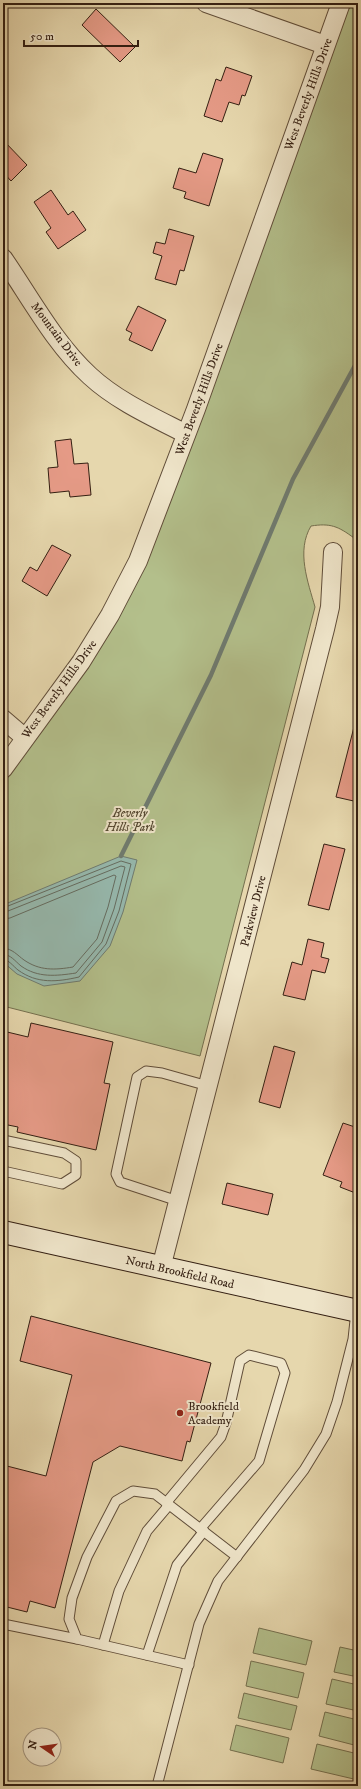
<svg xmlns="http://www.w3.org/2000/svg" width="361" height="1789" viewBox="0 0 361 1789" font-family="'IM FELL DW Pica',serif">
<rect width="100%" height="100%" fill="#e6d7ad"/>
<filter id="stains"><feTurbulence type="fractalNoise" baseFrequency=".005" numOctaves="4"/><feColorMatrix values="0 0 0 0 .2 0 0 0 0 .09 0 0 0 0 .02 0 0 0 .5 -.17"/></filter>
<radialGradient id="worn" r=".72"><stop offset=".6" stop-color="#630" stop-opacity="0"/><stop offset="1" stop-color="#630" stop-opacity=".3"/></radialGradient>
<g fill="#b3bf8b" stroke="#746f4e">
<path d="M346,3H358V522L354,538C338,526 330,523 311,526C296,551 308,582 315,607L200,1056L3,1006V778L37,733L122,608Z"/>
<path d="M259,1628L312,1641L306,1665L253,1653Z"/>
<path d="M340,1647L358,1651V1677L334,1672Z"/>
<path d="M251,1661L304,1673L298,1698L246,1686Z"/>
<path d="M332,1679L358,1685V1711L326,1704Z"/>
<path d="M244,1693L297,1706L291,1730L238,1718Z"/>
<path d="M325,1712L358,1720V1746L319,1736Z"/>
<path d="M236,1725L289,1738L283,1763L230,1750Z"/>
<path d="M317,1744L358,1754V1780L311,1769Z"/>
</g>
<path fill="#96b9ae" stroke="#6f7b70" d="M121,856L137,860L123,912L110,946L80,981L44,986L17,974L3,962V905Z"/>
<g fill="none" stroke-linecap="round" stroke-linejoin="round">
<g stroke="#656c60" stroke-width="1">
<path d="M3,908L121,861L131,864L119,911L106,944L79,977C57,982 37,984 18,970C13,966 9,960 3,959"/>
<path d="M3,913L121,866L125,867L114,909L102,942L76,973C56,976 38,978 21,966C15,961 11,955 3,954"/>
<path d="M3,919L10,918L114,875L116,876L108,907L97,939L73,967C55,970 40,971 24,960C17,955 13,949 3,948"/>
</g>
<path stroke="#6f7b70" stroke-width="4.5" d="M121,856L211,675L293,479L358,360"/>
</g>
<g fill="#e59a86" stroke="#341f12">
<path d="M96,9L135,47L120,62L82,25Z"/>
<path d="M226,67L252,76L245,96L242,95L239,105L229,102L222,122L204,116L216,79L221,81Z"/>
<path d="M3,140L27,165L11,181L3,172Z"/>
<path d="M203,153L223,159L209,206L184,198L186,192L173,188L179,168L196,173Z"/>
<path d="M51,190L68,215L73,211L86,230L58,249L46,232L51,228L34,202Z"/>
<path d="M169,229L194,236L184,271L180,270L176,285L155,279L162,256L153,253L156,242L165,244Z"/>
<path d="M138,306L166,320L152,351L129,340L132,333L126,330Z"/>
<path d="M71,439L74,464L88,463L91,495L70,497L69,491L50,493L48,468L58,467L55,441Z"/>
<path d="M52,545L71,555L47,596L22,581L30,567L37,571Z"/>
<path d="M354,727L358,728V802L336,797Z"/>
<path d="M324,844L345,849L329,910L308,905Z"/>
<path d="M308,939L324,943L321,957L329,959L325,973L312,970L305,1000L283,995L292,962L302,965Z"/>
<path d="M31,1023L113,1042L104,1083L110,1084L96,1150L17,1132L18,1127L3,1124V1031L28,1037Z"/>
<path d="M274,1046L295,1052L280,1108L259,1102Z"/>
<path d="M343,1123L358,1128V1194L340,1187L342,1182L323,1175Z"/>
<path d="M227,1183L273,1194L268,1215L222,1204Z"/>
<path d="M31,1316L211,1363L190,1442L187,1441L182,1461L120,1446L93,1462L55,1608L30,1601L27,1612L3,1606V1465L46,1476L72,1375L20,1361Z"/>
</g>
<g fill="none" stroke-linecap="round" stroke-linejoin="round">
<g stroke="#604d39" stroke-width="11">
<g id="lane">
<path d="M3,1140L64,1153L76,1161V1175L62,1184L3,1171"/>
<path d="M178,1201L120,1182L116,1174L137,1077L146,1071L162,1073L208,1086"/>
<path d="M166,1503L221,1437L226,1423L240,1361L249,1355L281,1363L285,1373L259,1461L200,1529"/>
<path d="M3,1624L77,1639"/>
<path d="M103,1645L119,1591L147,1531L169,1505"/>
<path d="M147,1655L177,1565L204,1531"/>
<path d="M189,1665L77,1639L69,1619L72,1598L87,1557L116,1501L133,1491L155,1494L237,1557"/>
<path d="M157,1786L199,1624L218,1581L304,1470L326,1434L337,1402L353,1339L356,1311"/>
</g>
</g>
<g stroke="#604d39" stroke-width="20">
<g id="street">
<path d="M206,3L325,45"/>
<path d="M3,258C30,297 54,343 90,376C117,401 153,417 186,434"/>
<path d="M3,719L24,737"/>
<path d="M3,769L81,662L110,615L138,561L196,409L341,3"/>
<path d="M161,1268L325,629L330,607L333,552"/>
</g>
</g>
<g stroke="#341f12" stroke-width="24">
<path id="secondary" d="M3,1232L358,1311"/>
</g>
<use href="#lane" stroke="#efe5ca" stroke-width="9"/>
<use href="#street" stroke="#efe5ca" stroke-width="18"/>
<use href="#secondary" stroke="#efe5ca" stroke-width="22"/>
</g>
<circle fill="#8f2418" stroke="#efe5ca" stroke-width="1.5" cx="180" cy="1413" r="4"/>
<g text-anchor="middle" stroke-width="4" stroke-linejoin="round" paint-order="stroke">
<g font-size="12" fill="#341f12" stroke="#efe5ca">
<text transform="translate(308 94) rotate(-70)" y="4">West Beverly Hills Drive</text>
<text transform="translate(57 334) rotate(53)" y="4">Mountain Drive</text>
<text transform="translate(199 399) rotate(-70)" y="4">West Beverly Hills Drive</text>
<text transform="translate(59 689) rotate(-54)" y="4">West Beverly Hills Drive</text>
<text transform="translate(253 911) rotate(-76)" y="4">Parkview Drive</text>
<text transform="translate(180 1272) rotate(13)" y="4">North Brookfield Road</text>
</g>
<g font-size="12" font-style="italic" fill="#544730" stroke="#efe5ca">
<text x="130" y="817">Beverly<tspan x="130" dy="14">Hills Park</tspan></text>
</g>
<g font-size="12" fill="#341f12" stroke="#efe5ca" text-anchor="start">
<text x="188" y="1410">Brookfield<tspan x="188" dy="14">Academy</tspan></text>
</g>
</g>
<rect width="361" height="1789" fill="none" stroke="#e6d7ad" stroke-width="16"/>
<rect x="4" y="4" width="353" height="1781" fill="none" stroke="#341f12" stroke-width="2"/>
<rect x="8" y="8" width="345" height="1773" fill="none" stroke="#341f12"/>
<g transform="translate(42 1747) rotate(283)"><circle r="19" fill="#efe5ca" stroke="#a49680"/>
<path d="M0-3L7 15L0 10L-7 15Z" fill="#8f2418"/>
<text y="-6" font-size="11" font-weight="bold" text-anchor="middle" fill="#341f12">N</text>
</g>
<path d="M24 40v6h114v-6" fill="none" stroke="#341f12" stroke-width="2"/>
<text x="30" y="40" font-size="12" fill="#341f12" stroke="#efe5ca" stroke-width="3" paint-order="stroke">50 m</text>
<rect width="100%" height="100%" filter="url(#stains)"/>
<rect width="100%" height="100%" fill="url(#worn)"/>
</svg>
